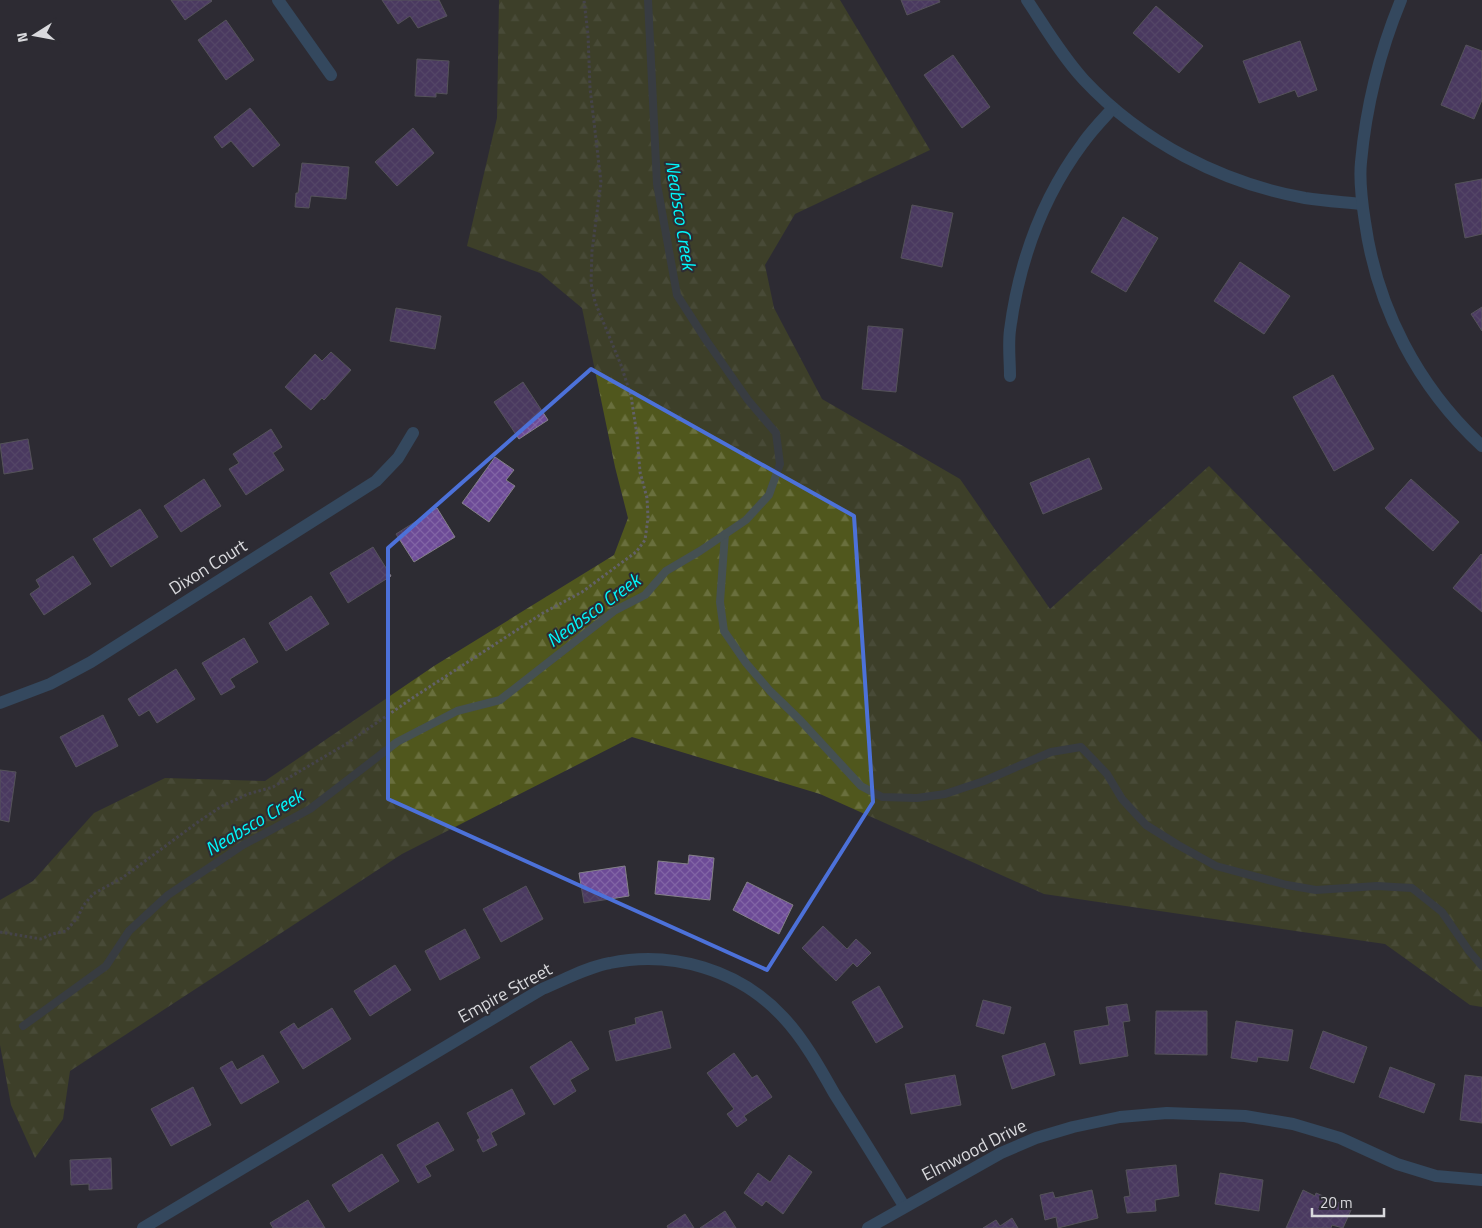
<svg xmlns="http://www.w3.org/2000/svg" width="1482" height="1228" viewBox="0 0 1482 1228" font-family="'Titillium Web',sans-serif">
<defs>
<pattern id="forest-firs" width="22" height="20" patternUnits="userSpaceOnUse" patternTransform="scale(1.25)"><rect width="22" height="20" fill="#50571d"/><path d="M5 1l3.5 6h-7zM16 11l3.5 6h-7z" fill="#696f3d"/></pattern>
<pattern id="building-cross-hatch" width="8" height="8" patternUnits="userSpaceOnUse" patternTransform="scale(1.25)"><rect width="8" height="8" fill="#6d4b97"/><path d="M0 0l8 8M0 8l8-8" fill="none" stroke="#8164a5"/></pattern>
</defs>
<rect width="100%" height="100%" fill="#2d2c33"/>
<path fill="url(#forest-firs)" d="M499,0H840L930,150L795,214L765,265L774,308L822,399L960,479L1050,609L1209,466L1482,742V1007L1470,1005L1385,944L1044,894L820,794L632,737L402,854L70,1071L63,1119L35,1158L11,1105L0,1045V900L33,881L94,813L165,778L265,781L434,666L614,555L628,518L615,467L582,308L540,273L467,246L497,118Z"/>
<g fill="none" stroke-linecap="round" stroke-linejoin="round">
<g stroke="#455052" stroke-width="8">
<path d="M725,534L720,602L724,631L746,663L770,691L800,720L861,786L882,797L917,798L945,794L984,781L1051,752L1081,747L1107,774L1122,799L1146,825L1178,845L1216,866L1287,885L1316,890L1377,886L1412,888L1442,912L1469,951L1482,966"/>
<path d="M23,1026L106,966L129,931L168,895L243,845L310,809L397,742L457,711L500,700L614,611L645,595L666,571L700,551L746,520L769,495L780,464L776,433L748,400L706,340L677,295L657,184L648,0"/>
</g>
</g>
<g fill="url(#building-cross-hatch)" stroke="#848189">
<path d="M171,0H211L212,1L185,20Z"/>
<path d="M382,0H439L447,16L418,28L410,16L398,24Z"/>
<path d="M901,0H939L940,2L907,15Z"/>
<path d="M1156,6L1203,46L1179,73L1133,33Z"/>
<path d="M226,20L254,60L226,80L198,40Z"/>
<path d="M1300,41L1317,90L1298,97L1295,90L1259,103L1243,61Z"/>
<path d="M1466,45L1482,51V100L1474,119L1441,105Z"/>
<path d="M953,55L990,107L962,128L924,75Z"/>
<path d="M417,59L449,61L447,94L436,93V97L415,96Z"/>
<path d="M250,108L280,145L253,167L231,141L222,148L214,137Z"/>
<path d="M413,128L434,153L397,186L375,162Z"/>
<path d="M302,163L349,167L346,199L311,196L309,208L295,207L296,193H298Z"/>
<path d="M1482,179V234L1465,238L1455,184Z"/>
<path d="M912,205L953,213L942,267L901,258Z"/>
<path d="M1123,217L1158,238L1126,292L1091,272Z"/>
<path d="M1240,262L1290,296L1264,334L1214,301Z"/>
<path d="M1482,307V331L1471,314Z"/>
<path d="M396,308L441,316L435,349L390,341Z"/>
<path d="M868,326L903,329L896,392L862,389Z"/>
<path d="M331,352L351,370L324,400L322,398L311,410L285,387L315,354L322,361Z"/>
<path d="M1333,375L1374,449L1334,471L1293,397Z"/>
<path d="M523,382L548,420L519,439L494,402Z"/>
<path d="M271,429L282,447L273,453L284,470L246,495L229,469L239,463L233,454Z"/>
<path d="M28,439L33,469L4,474L0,444Z"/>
<path d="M495,457L514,470L506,480L515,486L489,522L462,503Z"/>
<path d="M1089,458L1102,489L1043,514L1030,483Z"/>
<path d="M204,479L221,506L181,532L164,506Z"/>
<path d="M1411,479L1459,522L1433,551L1385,508Z"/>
<path d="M437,508L455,537L414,562L396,534Z"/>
<path d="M140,509L158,537L111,567L93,539Z"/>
<path d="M373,547L391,576L348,603L330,573Z"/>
<path d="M1481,554L1482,555V612L1453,588Z"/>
<path d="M73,556L91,584L44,615L30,594L40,587L36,580Z"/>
<path d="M311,596L329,624L286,651L269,623Z"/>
<path d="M244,638L258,662L230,679L235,687L221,695L202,663Z"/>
<path d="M176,669L195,699L157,723L149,710L139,716L128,699Z"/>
<path d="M103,715L118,746L76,767L60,737Z"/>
<path d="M0,770L16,772L9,822L0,820Z"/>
<path d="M689,855L714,858L710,900L655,894L658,861L688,864Z"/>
<path d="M625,866L629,896L584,903L579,873Z"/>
<path d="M747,882L793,905L779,934L733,910Z"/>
<path d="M526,886L543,919L501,942L483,909Z"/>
<path d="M823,926L847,949L856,939L871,953L857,967L853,963L836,981L802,948Z"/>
<path d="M465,929L480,958L440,980L425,951Z"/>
<path d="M395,965L411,990L370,1016L354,991Z"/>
<path d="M879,986L903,1027L876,1043L852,1002Z"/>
<path d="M983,1000L1011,1007L1004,1034L976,1026Z"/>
<path d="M1127,1004L1130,1021L1123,1022L1128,1056L1080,1064L1074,1031L1109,1025L1106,1007Z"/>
<path d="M332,1008L351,1039L303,1069L280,1032L294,1023L298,1029Z"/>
<path d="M662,1011L671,1048L616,1061L609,1031L636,1024L635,1018Z"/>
<path d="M1156,1011H1207V1055L1155,1054Z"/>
<path d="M1236,1021L1293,1030L1288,1061L1258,1057L1257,1062L1231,1058Z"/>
<path d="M1323,1031L1367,1047L1354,1083L1310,1068Z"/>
<path d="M571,1041L589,1069L570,1080L576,1091L554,1105L530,1067Z"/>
<path d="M1045,1043L1055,1075L1012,1089L1002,1056Z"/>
<path d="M734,1053L752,1078L757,1075L772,1097L744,1116L747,1120L737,1127L727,1114L734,1109L707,1073Z"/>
<path d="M263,1055L279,1082L241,1104L220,1068L232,1061L237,1070Z"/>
<path d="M1390,1067L1435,1084L1424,1113L1379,1097Z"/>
<path d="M955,1075L961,1105L911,1114L905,1084Z"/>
<path d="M1465,1075L1482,1077V1123L1460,1120Z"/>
<path d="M193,1087L211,1125L171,1146L151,1109Z"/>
<path d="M512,1089L525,1114L491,1133L497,1145L483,1152L477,1140L480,1138L467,1113Z"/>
<path d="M438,1122L454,1150L425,1166L431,1176L418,1183L397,1145Z"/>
<path d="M382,1154L399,1181L349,1212L332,1185Z"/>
<path d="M789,1155L812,1172L783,1214L766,1201L762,1206L744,1193L758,1173L770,1182Z"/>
<path d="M111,1158L112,1189L89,1190V1184L71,1185L70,1160Z"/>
<path d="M1176,1165L1179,1196L1155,1200L1156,1211L1127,1213L1124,1197L1130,1196L1126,1170Z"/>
<path d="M1220,1173L1263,1180L1259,1211L1215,1204Z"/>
<path d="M1092,1190L1098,1218L1058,1228L1056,1217L1045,1220L1040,1195L1053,1192L1055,1198Z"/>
<path d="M1303,1190L1315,1196L1316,1193L1352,1208L1343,1228L1332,1225L1331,1228H1286Z"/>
<path d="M308,1200L325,1228H273L270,1223Z"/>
<path d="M725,1211L736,1228H700Z"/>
<path d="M685,1214L694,1228H668L667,1226Z"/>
<path d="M1012,1218L1018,1228H983L996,1220L1000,1226Z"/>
</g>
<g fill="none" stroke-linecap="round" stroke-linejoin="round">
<path stroke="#626167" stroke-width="3" stroke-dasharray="2.5 2.5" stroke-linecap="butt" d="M0,932L41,939L52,934L66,931L78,917L83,906L93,894L122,878L198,822L222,806L248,794L273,787L346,744L414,697L543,613L582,592L636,552L645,540L648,518L647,498L640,472L637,435L631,396L621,365L595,302L591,283L592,251L601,182L590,88L588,35L584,0"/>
<g stroke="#3c6a92" stroke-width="12">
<path d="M278,0L331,75"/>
<path d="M1027,0C1045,27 1062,56 1084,80C1142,142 1222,183 1305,198C1324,201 1343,202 1362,204"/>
<path d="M1401,0C1380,51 1366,107 1361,162C1359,181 1362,203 1365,222C1377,308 1418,387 1482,446"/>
<path d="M1010,376C1010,361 1008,345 1010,330C1019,262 1042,198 1083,143C1092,130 1103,119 1113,108"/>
<path d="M0,703L50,684L91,662L376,481L398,458L413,433"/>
<path d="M143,1228L542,989C564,980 587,967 610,963C672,950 740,970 783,1017C803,1038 820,1068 834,1093C858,1131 881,1168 904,1206"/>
<path d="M868,1228L1001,1153L1036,1138L1073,1127L1120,1117L1167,1113L1245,1116L1293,1124L1340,1138L1397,1164L1436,1176L1482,1180"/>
</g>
</g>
<path d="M0 0H1482V1228H0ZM591,369L854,516L873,802L767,970L388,799V548Z" fill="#2d2c33" fill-opacity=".55" fill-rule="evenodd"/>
<path fill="none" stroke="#4c71d9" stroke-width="4" stroke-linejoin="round" d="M591,369L854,516L873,802L767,970L388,799V548Z"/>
<g text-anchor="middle" stroke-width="4" stroke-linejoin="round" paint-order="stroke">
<g font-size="18" fill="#d9d9dd" stroke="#2d2c33">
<text transform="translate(208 567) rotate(-32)" y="6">Dixon Court</text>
<text transform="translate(505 993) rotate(-29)" y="6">Empire Street</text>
<text transform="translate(974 1150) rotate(-27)" y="6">Elmwood Drive</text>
</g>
<g font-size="19" font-style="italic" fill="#00f8fc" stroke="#2d2c33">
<text transform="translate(681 215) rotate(81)" y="7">Neabsco Creek</text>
<text transform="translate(593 610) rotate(-36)" y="7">Neabsco Creek</text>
<text transform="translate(254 822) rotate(-31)" y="7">Neabsco Creek</text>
</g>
</g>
<g transform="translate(35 35) rotate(259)" stroke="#2d2c33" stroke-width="4" paint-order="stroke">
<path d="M0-4L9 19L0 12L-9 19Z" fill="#d9d9dd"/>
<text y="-8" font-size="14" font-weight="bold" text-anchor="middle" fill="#d9d9dd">N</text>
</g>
<path d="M1312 1208v8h72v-8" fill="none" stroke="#d9d9dd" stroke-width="2.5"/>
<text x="1320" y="1208" font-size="15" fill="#d9d9dd" stroke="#2d2c33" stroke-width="4" paint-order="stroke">20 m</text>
</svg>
